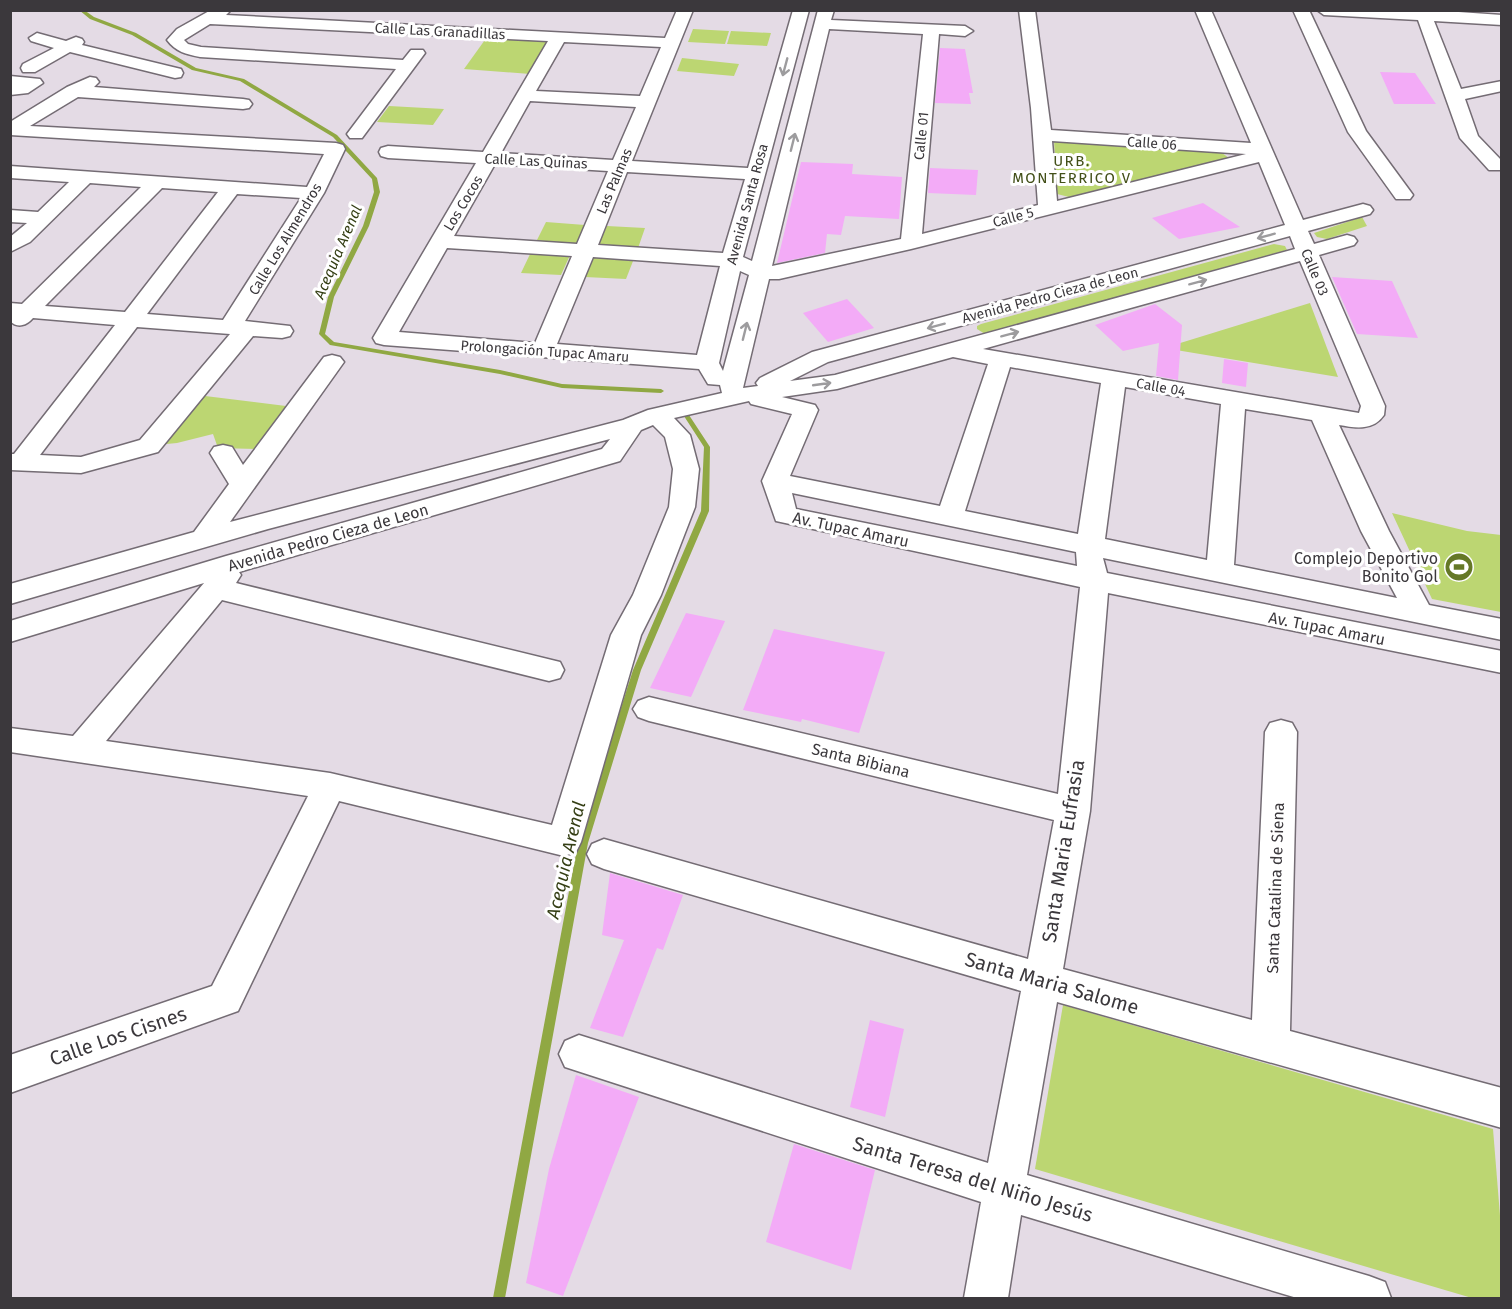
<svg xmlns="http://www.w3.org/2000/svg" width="1512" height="1309" viewBox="0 0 1512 1309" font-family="'Fira Sans',sans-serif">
<rect width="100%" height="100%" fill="#e4dbe5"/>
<g fill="#bcd672">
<path d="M693,29L729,31L725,44L688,42Z"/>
<path d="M731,31L771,33L767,46L727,44Z"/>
<path d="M487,37L545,40L549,44L530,74L464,69Z"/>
<path d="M682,58L739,64L734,76L677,71Z"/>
<path d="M389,106L444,109L433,125L377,122Z"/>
<path d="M1054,140L1222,153L1229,158L1069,197L1057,194Z"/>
<path d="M1362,217L1367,226L1327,239L1317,237L1314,233Z"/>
<path d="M546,222L585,225L575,247L535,244Z"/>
<path d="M607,226L645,228L637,251L597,248Z"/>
<path d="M1274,244L1285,246L1287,250L992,334H985L977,329V326L981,324Z"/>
<path d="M532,250L571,253L561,275L521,273Z"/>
<path d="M594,254L635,256L626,279L585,277Z"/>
<path d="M1310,303L1338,377L1164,348Z"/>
<path d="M197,395L286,406L258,449L218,448L213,434L177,443L156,445Z"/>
<path d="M1392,513L1467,531L1501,535V612L1432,599Z"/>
<path d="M1063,1005L1493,1129L1501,1228V1298H1472L1035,1169Z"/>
</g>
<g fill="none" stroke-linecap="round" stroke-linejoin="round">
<g fill="#90a843" fill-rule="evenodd">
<path d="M79,10H84L94,17L136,33L196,68L244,79L337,135L377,178L380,192L369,226L334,297L325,334L334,342L500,370L562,384L661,389L664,391L661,393L562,388L500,374L330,345L319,334L328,297L363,226L374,192L372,179L333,137L240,81L192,70L132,35L90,19Z"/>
<path d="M685,411L687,412L710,447L709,511L641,670L588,843L505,1298H493L578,843L633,670L701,511L704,447L682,413Z"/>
</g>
</g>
<g fill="#f3abf7">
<path d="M940,48L965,49L973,93H969L971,104L935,103Z"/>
<path d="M1380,72L1415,73L1436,104H1394Z"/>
<path d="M801,162L853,164L852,174L902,177L899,219L845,216L841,235L827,234L825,253L777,263Z"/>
<path d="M930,168L978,170L976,195L928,193Z"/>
<path d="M1203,203L1240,227L1179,239L1152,218Z"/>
<path d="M1332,277L1392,281L1418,338L1357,334Z"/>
<path d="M847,299L874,328L828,342L803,313Z"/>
<path d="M1155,304L1182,325L1178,380L1156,376L1159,343L1123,351L1095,325Z"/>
<path d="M1224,359L1248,363L1246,387L1222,383Z"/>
<path d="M686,613L725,621L691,697L650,688Z"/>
<path d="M774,629L885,652L859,733L802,719L801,722L743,710Z"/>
<path d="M610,873L683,895L663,950L657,948L623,1037L590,1028L624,940L602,935Z"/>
<path d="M870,1020L904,1029L885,1117L850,1107Z"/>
<path d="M576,1075L639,1097L563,1296L526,1283L549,1169Z"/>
<path d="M794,1144L875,1170L851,1270L766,1242Z"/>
</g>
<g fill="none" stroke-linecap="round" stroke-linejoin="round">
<g stroke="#746c74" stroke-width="3">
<g id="minor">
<path d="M211,10H231L226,15L665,38L677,10H693L632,161L748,168L793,10H809L743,257L752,261L818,10H834L831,20L965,26L973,31L965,36L939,34L922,234L1038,205L1031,108L1019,10H1035L1051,130L1251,143L1195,10H1211L1303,220L1363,204L1370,206L1373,210L1370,214L1308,231L1314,244L1347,235L1354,237L1357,241L1354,245L1319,255L1385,406L1384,415C1373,431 1356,428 1339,425L1389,531L1429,605L1502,619V640L1103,558L1107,573L1502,651V673L1108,593L1090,811L1063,969L1252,1020L1265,732L1270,723L1281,720L1292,723L1297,732L1290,1031L1502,1088V1128L1057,1002L1027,1175L1369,1276L1385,1282L1391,1298H1297L1021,1215L1008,1298H964L981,1202L565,1067L559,1054L565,1041L579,1035L988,1163L1021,991L604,869L592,864L587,854L592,844L604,839L1028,959L1054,820L649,721L638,717L633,709L638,701L649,697L1058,794L1080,587L776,521L762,481L792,414L751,404L749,401L674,418L690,435L699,469L695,507L661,595L641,635L581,842L576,852L564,856L339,801L238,1011L10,1093V1055L212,986L308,796L10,752V728L73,736L204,583L10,642V621L226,556L602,449L610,439L268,529L10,604V584L194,532L229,484L210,453L214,447L223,445L232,447L243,465L324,357L332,355L340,357L344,362L230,522L623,420L648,410L722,393L720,385L708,384L699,369L384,345L376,343L373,338L476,163L388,158L381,156L379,152L381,148L388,146L483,152L548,41L210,24L184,40L188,44L201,47L403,60L411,50H423L425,53L362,138H350L347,134L396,69L200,57C186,54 176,52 167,40L177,29ZM829,29L923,34L901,239L772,266ZM564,42L661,47L640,96L536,91ZM530,101L636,107L613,160L501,153ZM1052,141L1246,154L1057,201ZM1259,162L1285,225L812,352L760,378L756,383L758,386L743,388L769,279H779L911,249ZM495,164L608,171L577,244L454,236ZM627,172L745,179L723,253L598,245ZM1290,236L1295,249L835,375L790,381L828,362ZM447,248L572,256L535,343L399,332ZM593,257L720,266L697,355L557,344ZM1300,261L1361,406L1359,413L983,349ZM740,271L749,275L723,371L719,363ZM953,357L988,364L940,506L790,476L818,410L815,405L782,397L837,389ZM1010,367L1101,383L1078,534L965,511ZM1125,387L1221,404L1207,560L1105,539ZM1245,409L1312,420L1361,531L1397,598L1234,565ZM653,425L665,437L673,469L669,507L633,595L611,635L552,825L330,773L106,741L222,600L549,681L560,678L564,670L560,662L236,583L241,575L239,572L620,461L641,430ZM792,493L1076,552L1077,566L796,509Z"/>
<path d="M1293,10H1309L1366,131L1413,195L1410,199H1396L1348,132Z"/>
<path d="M1317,10H1430L1502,15V25L1434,21L1461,89L1502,81V91L1465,99L1478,136L1502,161V170H1489L1460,138L1418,20L1324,15Z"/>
<path d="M37,33L66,41L76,37L82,39L84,42L82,45L181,69L183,73L181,77L175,78L70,52L35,72H23L21,68L23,64L54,48L31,41L29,38Z"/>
<path d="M10,76L40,79L43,83L28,93L10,95Z"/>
<path d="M90,77L96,78L99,82L94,87L243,99L249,100L252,104L249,108L243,109L78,97L30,126L336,143L343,145L345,149L324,193L245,321L290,326L293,331L290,336L282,338L253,336L158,452L81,473L10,470V454H14L115,325L33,318C27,325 18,329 10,321V303L22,304L141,187L90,183L30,242L10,252V237L27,223L10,222V210L38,212L69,182L10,178V166L307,187L324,154L10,135V122L67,87ZM162,188L218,192L125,312L45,306ZM237,194L301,198L223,320L147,314ZM137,327L230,334L140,440L81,457L40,455Z"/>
</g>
</g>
<use href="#minor" fill="#fff" fill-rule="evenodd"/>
</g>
<defs><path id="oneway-shaft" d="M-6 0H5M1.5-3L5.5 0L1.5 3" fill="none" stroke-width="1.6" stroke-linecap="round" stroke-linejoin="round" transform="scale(1.5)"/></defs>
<g stroke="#9d9c9e">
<use href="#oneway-shaft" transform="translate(785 67) rotate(105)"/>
<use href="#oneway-shaft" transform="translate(793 142) rotate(-76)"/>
<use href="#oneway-shaft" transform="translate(1266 236) rotate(165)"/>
<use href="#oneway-shaft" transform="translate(1198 282) rotate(-15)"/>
<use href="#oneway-shaft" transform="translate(936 326) rotate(165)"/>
<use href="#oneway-shaft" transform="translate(745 331) rotate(-76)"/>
<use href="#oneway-shaft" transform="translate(1010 334) rotate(-15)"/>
<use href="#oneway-shaft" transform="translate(822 384) rotate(-8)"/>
</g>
<defs>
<g id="stadium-disc" transform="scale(1.5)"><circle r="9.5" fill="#657827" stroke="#fff"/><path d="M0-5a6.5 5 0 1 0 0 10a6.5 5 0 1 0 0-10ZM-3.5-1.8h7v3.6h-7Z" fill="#fff"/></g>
</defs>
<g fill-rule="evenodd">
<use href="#stadium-disc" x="1459" y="567"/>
</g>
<g text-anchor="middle" stroke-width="6" stroke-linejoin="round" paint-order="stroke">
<g font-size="14" fill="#3b383c" stroke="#fff">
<text transform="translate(440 31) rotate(3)" y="5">Calle Las Granadillas</text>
<text transform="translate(921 136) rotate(-84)" y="5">Calle 01</text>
<text transform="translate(1152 143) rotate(4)" y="5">Calle 06</text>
<text transform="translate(536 161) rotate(3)" y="5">Calle Las Quinas</text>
<text transform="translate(614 181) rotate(-67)" y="5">Las Palmas</text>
<text transform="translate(463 203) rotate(-59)" y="5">Los Cocos</text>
<text transform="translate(747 204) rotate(-75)" y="5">Avenida Santa Rosa</text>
<text transform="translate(1013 217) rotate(-15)" y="5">Calle 5</text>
<text transform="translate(285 239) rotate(-59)" y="5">Calle Los Almendros</text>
<text transform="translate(1315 272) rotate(67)" y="5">Calle 03</text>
<text transform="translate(1050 295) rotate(-15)" y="5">Avenida Pedro Cieza de Leon</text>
<text transform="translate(545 351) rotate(4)" y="5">Prolongación Tupac Amaru</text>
<text transform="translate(1161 387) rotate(10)" y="5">Calle 04</text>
</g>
<g font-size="15" letter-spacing="1.5" fill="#435019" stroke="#fff">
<text x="1072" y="166">URB.<tspan x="1072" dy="17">MONTERRICO V</tspan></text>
</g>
<g font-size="15" font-style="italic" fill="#353f15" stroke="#fff">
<text transform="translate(338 252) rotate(-67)" y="5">Acequia Arenal</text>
</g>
<g font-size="16" fill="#3b383c" stroke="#fff">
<text transform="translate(851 529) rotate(12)" y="6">Av. Tupac Amaru</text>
<text transform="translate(328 537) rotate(-16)" y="6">Avenida Pedro Cieza de Leon</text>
<text transform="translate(1327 628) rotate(11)" y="6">Av. Tupac Amaru</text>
<text transform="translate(861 760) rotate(14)" y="6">Santa Bibiana</text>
<text transform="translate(1275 888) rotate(-88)" y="6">Santa Catalina de Siena</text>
</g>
<g font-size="16" fill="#3b383c" stroke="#fff" text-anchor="end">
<text x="1438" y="564">Complejo Deportivo<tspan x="1438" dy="18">Bonito Gol</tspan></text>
</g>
<g font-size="18" font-style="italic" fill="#353f15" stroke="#fff">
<text transform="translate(566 860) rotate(-77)" y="6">Acequia Arenal</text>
</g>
<g font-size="20" fill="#3b383c" stroke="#fff">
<text transform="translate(1063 851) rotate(-81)" y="7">Santa Maria Eufrasia</text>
<text transform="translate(1052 983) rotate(16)" y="7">Santa Maria Salome</text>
<text transform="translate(118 1036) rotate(-19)" y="7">Calle Los Cisnes</text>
<text transform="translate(973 1179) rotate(17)" y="7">Santa Teresa del Niño Jesús</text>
</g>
</g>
<rect width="1512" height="1309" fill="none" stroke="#3b383c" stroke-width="24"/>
</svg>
